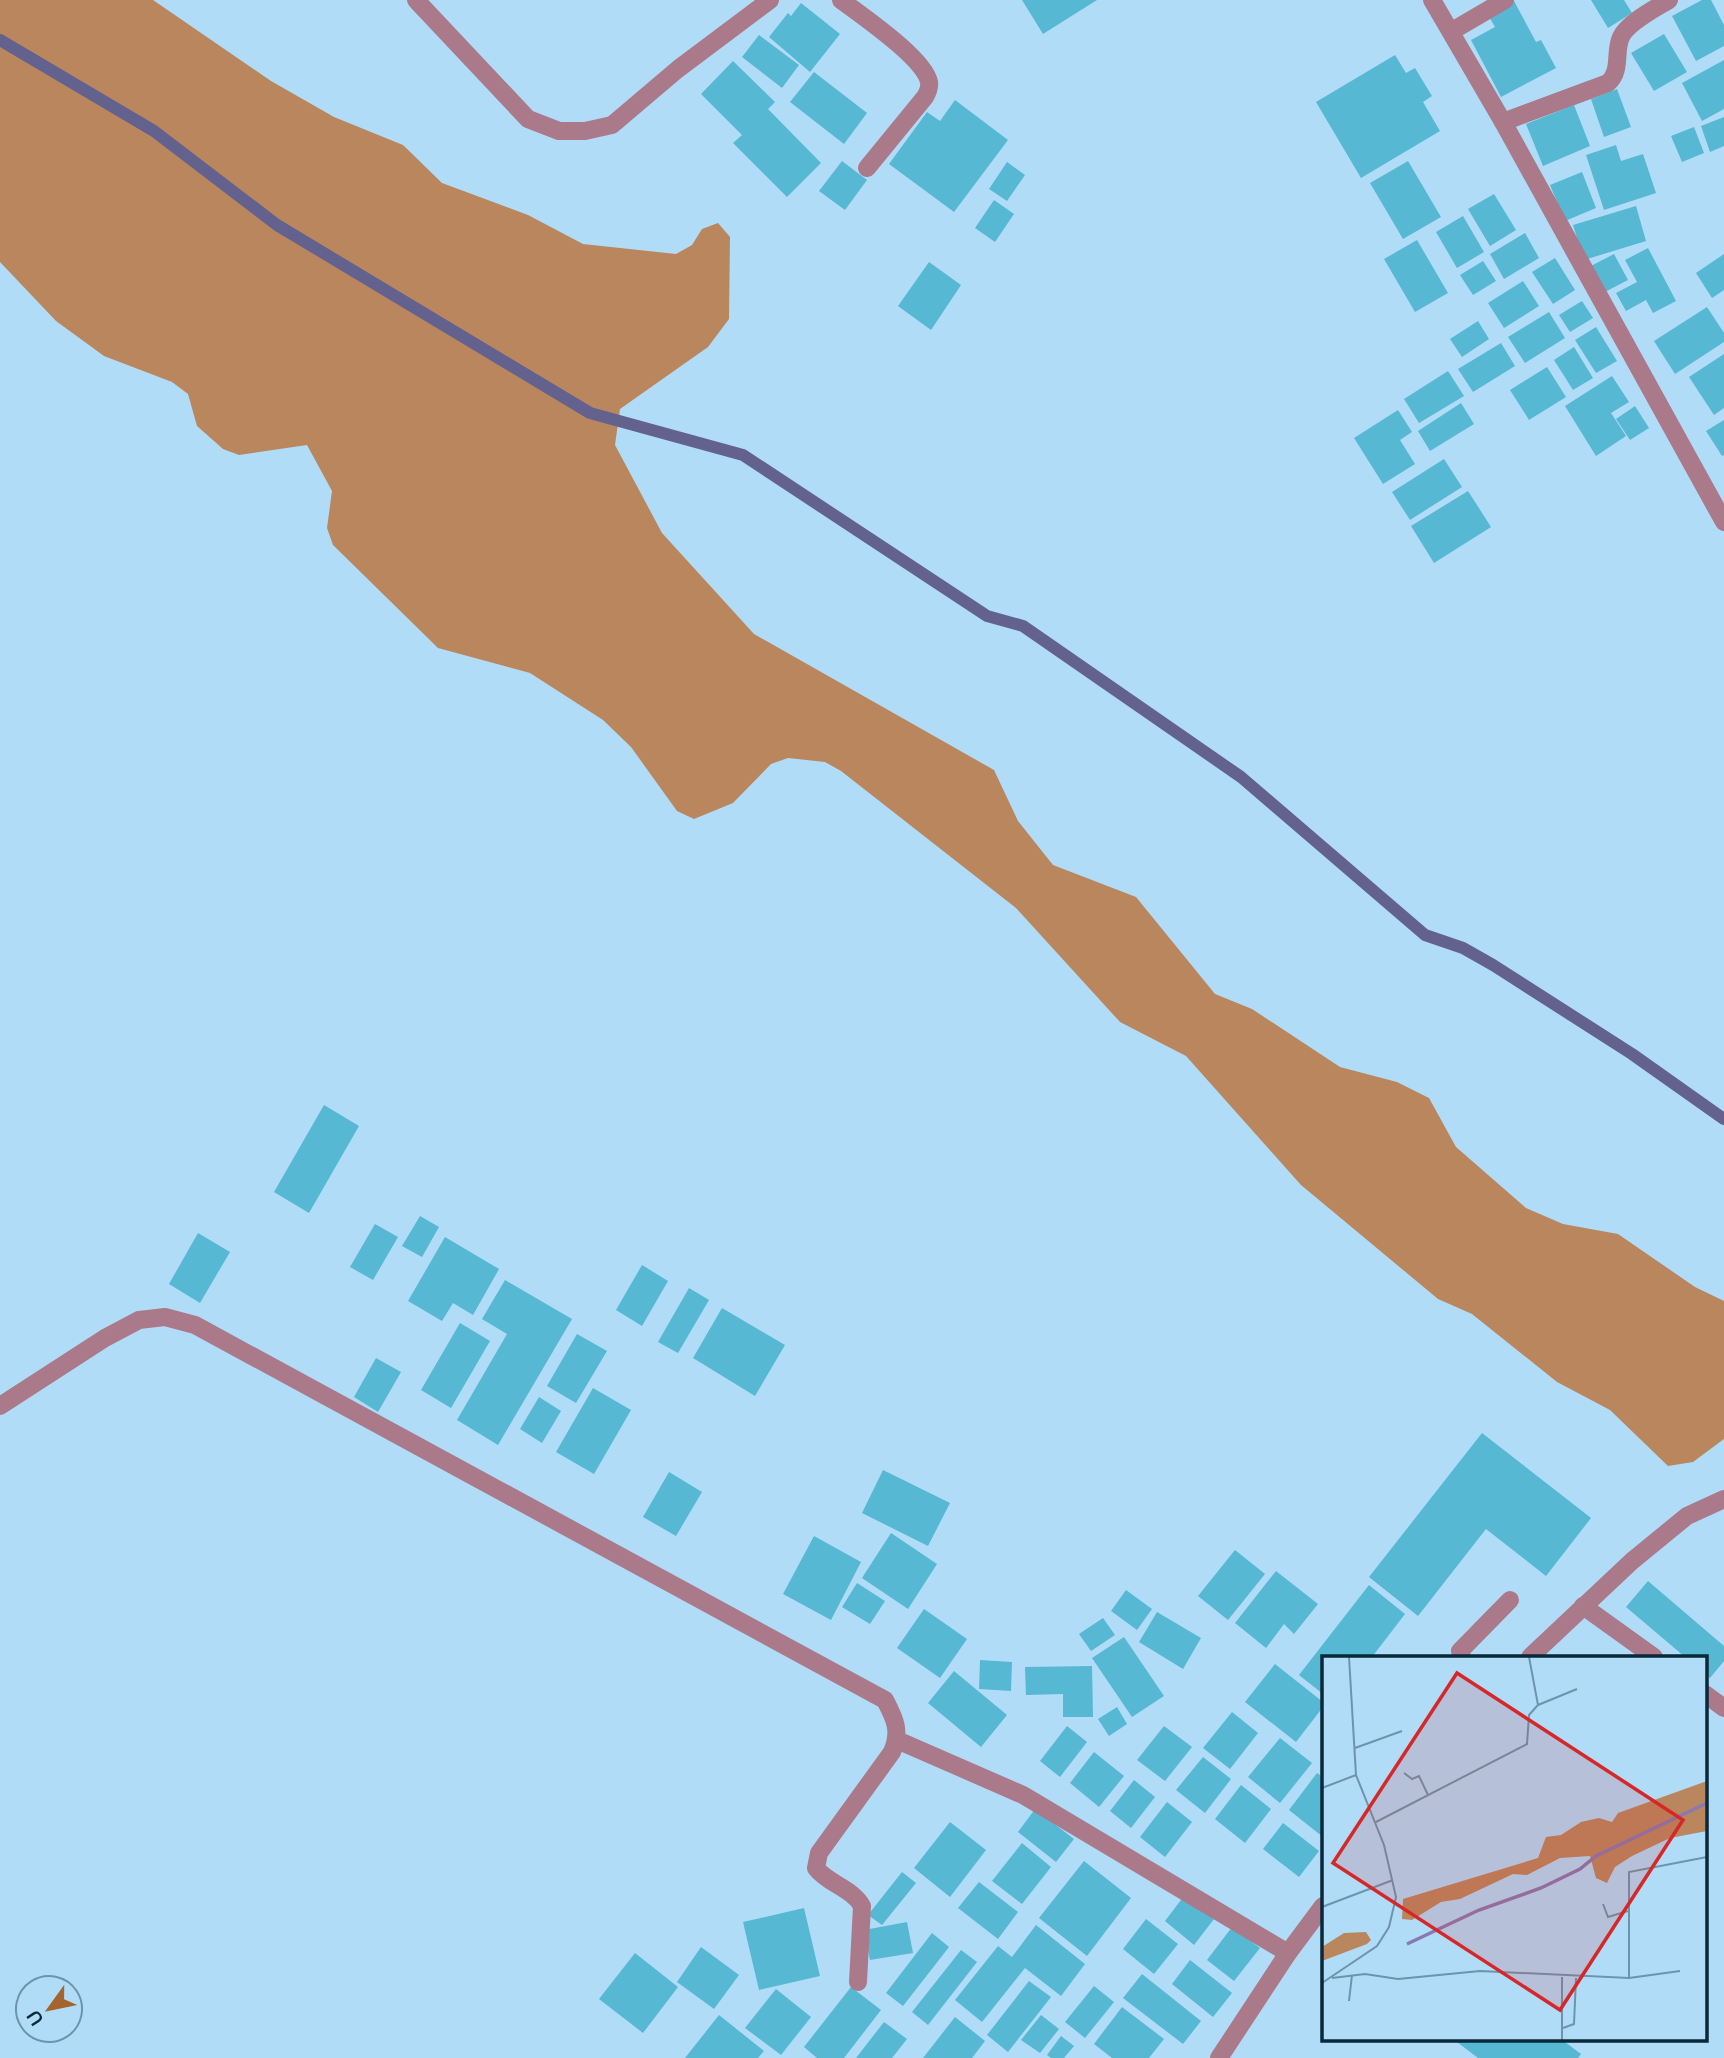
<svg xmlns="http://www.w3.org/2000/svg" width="1724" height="2058" viewBox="0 0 1724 2058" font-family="Mulish,sans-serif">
<rect width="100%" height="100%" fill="#b1dcf8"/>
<path fill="#ba865e" d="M0,0H153L271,81L334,117L403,145L442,183L528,215L583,244L676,254L692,245L702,229L718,223L730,237L729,319L708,347L620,409L615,445L662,533L754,634L994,770L1018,821L1053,865L1136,897L1215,994L1252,1009L1340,1067L1397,1082L1429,1098L1456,1147L1526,1208L1563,1224L1618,1234L1695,1287L1724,1301V1439L1693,1462L1668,1466L1610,1410L1557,1382L1472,1314L1438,1299L1301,1185L1186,1056L1120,1022L1016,908L841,771L825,762L788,758L771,764L733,803L694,819L677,811L631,747L603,720L530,673L438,648L333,545L327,528L332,491L307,445L239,455L223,449L197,426L188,394L172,382L104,356L56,321L0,262Z"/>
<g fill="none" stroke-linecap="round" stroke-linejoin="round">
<path stroke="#63618e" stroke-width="12" d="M0,40L154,131L277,225L590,413L743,455L987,616L1023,626L1241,777L1425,935L1463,948L1493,965L1632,1054L1724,1119"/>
</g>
<g fill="#56b8d2">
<path d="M1022,0H1097L1043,34Z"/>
<path d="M1591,0H1624L1632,13L1608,28Z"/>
<path d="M1702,0H1711L1724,25V46L1696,61L1672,16Z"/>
<path d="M1514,1L1536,42L1541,40L1556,68L1501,97L1471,40L1495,27L1488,15Z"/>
<path d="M801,3L840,34L810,72L769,37L788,13L791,16Z"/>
<path d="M1664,34L1687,72L1654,91L1631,53Z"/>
<path d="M759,35L799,65L782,88L742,57Z"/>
<path d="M1395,55L1406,73L1415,68L1432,96L1423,102L1440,131L1361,178L1316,102Z"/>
<path d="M1724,60V109L1702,121L1682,83Z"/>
<path d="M733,61L775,102L768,109L821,163L787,197L733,143L742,135L701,94Z"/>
<path d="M814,72L867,113L844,144L790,102Z"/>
<path d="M1617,89L1631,127L1604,137L1591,99Z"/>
<path d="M955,100L1008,140L954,212L889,164L927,112L940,121Z"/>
<path d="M1574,105L1590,146L1543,166L1526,124Z"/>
<path d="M1724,117V146L1710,152L1701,126Z"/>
<path d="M1694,127L1704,153L1682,162L1671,136Z"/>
<path d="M1616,145L1621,161L1643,154L1656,193L1604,210L1586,155Z"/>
<path d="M842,161L867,180L845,210L819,191Z"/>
<path d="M1408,161L1441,217L1403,239L1370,183Z"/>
<path d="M1007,162L1025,175L1007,201L989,189Z"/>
<path d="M1582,172L1596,208L1565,221L1550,185Z"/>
<path d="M1494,194L1516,230L1490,246L1468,209Z"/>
<path d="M994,200L1014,214L995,242L975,228Z"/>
<path d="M1636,206L1646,241L1584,260L1573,225Z"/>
<path d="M1463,216L1484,252L1457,268L1436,232Z"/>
<path d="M1525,233L1539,258L1504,279L1490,254Z"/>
<path d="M1417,240L1448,293L1415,312L1384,259Z"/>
<path d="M1648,248L1676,301L1653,313L1646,300L1626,311L1616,293L1637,282L1625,260Z"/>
<path d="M1614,254L1628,280L1603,293L1589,267Z"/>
<path d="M1724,254V290L1712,298L1696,273Z"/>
<path d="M1555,258L1575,290L1553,304L1532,272Z"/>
<path d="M1483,261L1496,281L1473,295L1460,275Z"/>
<path d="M929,262L961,285L931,330L898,306Z"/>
<path d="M1523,281L1539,306L1504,328L1488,303Z"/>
<path d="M1582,301L1593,318L1570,332L1559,315Z"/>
<path d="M1707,307L1724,333V342L1675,374L1654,341Z"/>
<path d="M1549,312L1565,338L1525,363L1508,337Z"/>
<path d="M1478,321L1489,339L1462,357L1450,339Z"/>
<path d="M1596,327L1617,361L1596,373L1575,340Z"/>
<path d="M1501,343L1515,366L1473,392L1458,369Z"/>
<path d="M1574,347L1593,378L1573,390L1554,360Z"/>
<path d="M1724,354V408L1714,415L1689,377Z"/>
<path d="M1547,367L1566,397L1529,420L1510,390Z"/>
<path d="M1448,371L1464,396L1419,423L1404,399Z"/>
<path d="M1612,376L1629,402L1611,413L1626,436L1596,456L1565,406Z"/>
<path d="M1461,403L1474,424L1430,451L1418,431Z"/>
<path d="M1635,406L1649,428L1630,440L1616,419Z"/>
<path d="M1398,410L1412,432L1400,440L1415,464L1383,484L1354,438Z"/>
<path d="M1724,420V455L1722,456L1706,431Z"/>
<path d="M1444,459L1462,487L1410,520L1392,492Z"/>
<path d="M1468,491L1491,527L1434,563L1411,526Z"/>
<path d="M324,1105L359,1126L309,1213L274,1192Z"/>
<path d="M420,1216L439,1227L422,1257L402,1246Z"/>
<path d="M375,1224L398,1237L373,1280L350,1267Z"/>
<path d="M198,1233L230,1252L200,1303L169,1284Z"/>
<path d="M445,1237L499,1269L473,1315L453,1303L442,1321L408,1301Z"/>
<path d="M642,1265L668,1281L642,1326L616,1310Z"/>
<path d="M505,1280L572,1319L498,1445L457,1420L507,1334L482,1319Z"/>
<path d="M689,1288L709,1300L678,1353L658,1342Z"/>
<path d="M722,1308L785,1345L755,1396L693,1358Z"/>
<path d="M460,1323L490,1341L451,1408L421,1390Z"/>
<path d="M577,1334L607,1351L576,1403L547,1386Z"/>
<path d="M376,1358L401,1372L378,1412L354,1397Z"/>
<path d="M593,1388L631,1410L594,1474L556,1452Z"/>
<path d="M539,1397L561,1411L542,1443L520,1429Z"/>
<path d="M1482,1433L1591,1518L1546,1576L1486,1529L1418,1616L1369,1577Z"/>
<path d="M883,1470L950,1503L928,1546L862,1513Z"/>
<path d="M669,1472L702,1492L676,1536L643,1517Z"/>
<path d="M891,1533L937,1564L908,1609L862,1578Z"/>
<path d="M814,1536L861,1562L831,1620L783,1594Z"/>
<path d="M1235,1550L1265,1574L1228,1620L1198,1596Z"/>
<path d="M1276,1571L1318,1604L1294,1634L1284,1624L1266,1648L1235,1623Z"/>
<path d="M1648,1581L1724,1646V1661L1710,1678L1705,1674V1657H1685L1626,1607Z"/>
<path d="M857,1583L885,1601L870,1624L842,1607Z"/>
<path d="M1369,1585L1405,1614L1372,1657H1323V1694L1299,1675Z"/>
<path d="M1126,1590L1152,1609L1137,1630L1111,1611Z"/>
<path d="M924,1609L967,1639L940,1678L897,1648Z"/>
<path d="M1157,1612L1201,1638L1183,1669L1139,1642Z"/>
<path d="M1103,1618L1115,1635L1091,1651L1079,1634Z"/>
<path d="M1124,1637L1164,1696L1132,1717L1092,1658Z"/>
<path d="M980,1660L1012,1662L1011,1691L979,1689Z"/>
<path d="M1275,1664L1323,1702V1707L1296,1742L1245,1702Z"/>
<path d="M1092,1666L1093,1717H1063V1694L1026,1695L1025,1667Z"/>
<path d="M954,1671L1007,1715L981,1747L928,1703Z"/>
<path d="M1117,1707L1127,1724L1109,1736L1098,1719Z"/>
<path d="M1232,1712L1258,1733L1230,1769L1203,1748Z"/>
<path d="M1067,1726L1087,1742L1060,1777L1040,1761Z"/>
<path d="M1164,1726L1192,1747L1165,1781L1137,1760Z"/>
<path d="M1280,1738L1312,1763L1280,1803L1248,1777Z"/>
<path d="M1094,1752L1124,1776L1099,1807L1070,1783Z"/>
<path d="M1203,1757L1231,1779L1205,1813L1176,1790Z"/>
<path d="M1317,1773L1323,1777V1837L1289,1810Z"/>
<path d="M1134,1780L1155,1797L1131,1828L1110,1811Z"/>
<path d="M1241,1785L1271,1809L1245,1843L1215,1819Z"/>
<path d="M1167,1802L1192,1822L1165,1857L1140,1837Z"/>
<path d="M1035,1809L1074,1839L1056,1862L1018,1832Z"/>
<path d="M950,1822L986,1850L950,1897L914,1868Z"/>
<path d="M1283,1823L1319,1851L1299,1877L1263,1849Z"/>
<path d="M1022,1843L1051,1867L1022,1904L992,1881Z"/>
<path d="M1084,1861L1131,1898L1087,1956L1039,1918Z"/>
<path d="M902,1872L916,1883L882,1925L868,1915Z"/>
<path d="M979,1882L1018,1912L998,1939L958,1908Z"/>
<path d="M1184,1896L1214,1919L1194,1945L1165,1921Z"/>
<path d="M804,1908L820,1976L759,1990L743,1922Z"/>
<path d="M1146,1919L1178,1944L1154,1974L1123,1949Z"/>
<path d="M907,1922L913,1953L870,1960L864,1930Z"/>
<path d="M1036,1925L1085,1964L1061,1996L1025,1968L982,2022L955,2000L998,1946L1012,1957Z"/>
<path d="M1232,1927L1260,1948L1234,1981L1207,1960Z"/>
<path d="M932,1933L949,1947L903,2006L886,1993Z"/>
<path d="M701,1947L739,1975L714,2009L677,1982Z"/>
<path d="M961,1950L977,1962L928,2025L912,2012Z"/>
<path d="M635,1953L678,1987L643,2033L599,1999Z"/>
<path d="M1190,1960L1232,1993L1213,2017L1172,1984Z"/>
<path d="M1142,1974L1201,2021L1183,2044L1123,1998Z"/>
<path d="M1029,1981L1051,1997L1008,2052L987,2035Z"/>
<path d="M1094,1986L1114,2002L1085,2038L1065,2022Z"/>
<path d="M851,1987L881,2010L844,2058H817L804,2047Z"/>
<path d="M776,1989L811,2017L781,2055L745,2028Z"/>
<path d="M1122,2007L1164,2039L1149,2058H1112L1094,2044Z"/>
<path d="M719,2015L764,2051L758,2058H685Z"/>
<path d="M1041,2015L1059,2029L1040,2053L1021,2040Z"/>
<path d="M955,2017L985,2041L972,2058H923Z"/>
<path d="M884,2022L907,2039L892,2058H856Z"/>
<path d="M1061,2036L1074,2046L1064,2058H1051L1047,2055Z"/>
<path d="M1453,2039H1561L1581,2054L1578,2058H1478Z"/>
</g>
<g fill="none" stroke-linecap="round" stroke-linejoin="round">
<g stroke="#ab7a8a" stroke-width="18">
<path d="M416,0L528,119L559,131H585L612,125L678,69L770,0"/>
<path d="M841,0C862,16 924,58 929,82C930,88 928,92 925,97L867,168"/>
<path d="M1432,0L1503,122L1724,522"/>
<path d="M1452,31L1505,0"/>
<path d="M1503,122L1608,83C1622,70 1614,52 1621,37C1627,23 1656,8 1669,0"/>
<path d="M0,1406L105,1338L139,1320L165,1317L195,1325L885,1700C895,1719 901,1731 892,1752L819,1853L816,1868C828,1884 852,1888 862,1906L858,1982"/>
<path d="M1583,1606L1654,1657"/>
<path d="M1462,1657L1460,1651L1510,1600"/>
<path d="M1530,1657L1632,1561L1687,1516L1724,1499"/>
<path d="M1705,1694L1724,1708"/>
<path d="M897,1740L1023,1795L1288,1953"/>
<path d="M1219,2058L1288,1953L1323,1906"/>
</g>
</g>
<g transform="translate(1322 1656)">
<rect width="385" height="385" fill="#b1dcf8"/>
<path d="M385,125V175L348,182L310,200L293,211L285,227L274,222L268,200L238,202L205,219L191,218L138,243L119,246L90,264L80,263L81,243L216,202L224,181L239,179L259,166L277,162L290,166L296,157ZM44,276L49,284L45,288L0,305V291L22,277Z" fill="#ba865e"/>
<path fill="none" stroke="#8a79b1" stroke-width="3.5" d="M85,288L157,254L219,232L258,213L274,200L385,147"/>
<path fill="none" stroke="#6e94ac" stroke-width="2" d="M216,49L255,33M33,92L80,75M82,117L90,123L97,120L106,139M0,132L34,119M54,166L205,88L207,59L216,49L207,1M281,248L286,261L306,255M0,251L71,224M10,322L43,318L76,323L158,315L307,322V216L385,201M307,322L358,315M0,327L55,290L67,271L74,241L62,189L34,119L27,1M27,345L30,319M241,372L252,368L254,322M240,384V321"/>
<path fill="#d62828" fill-opacity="0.15" stroke="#d62828" stroke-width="3.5" d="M135,17L361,164L238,354L11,207Z"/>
<rect width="385" height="385" fill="none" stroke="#09293b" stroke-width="3.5"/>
</g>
<g transform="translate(49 2009) rotate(237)"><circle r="33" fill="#b1dcf8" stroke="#6e94ac" stroke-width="2"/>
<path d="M0-5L12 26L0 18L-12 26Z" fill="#a5642e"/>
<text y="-10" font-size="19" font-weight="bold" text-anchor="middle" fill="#09293b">U</text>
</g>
</svg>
